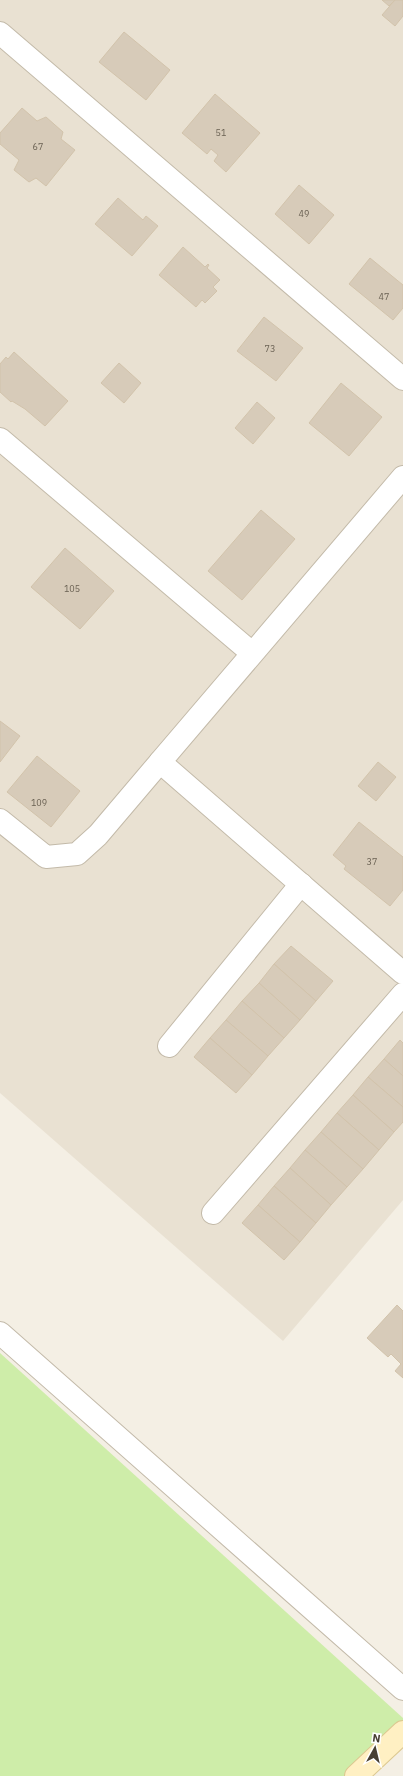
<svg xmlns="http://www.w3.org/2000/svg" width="403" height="1776" viewBox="0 0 403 1776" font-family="'IBM Plex Sans',sans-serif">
<rect width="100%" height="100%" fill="#f4efe4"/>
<path fill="#e9e1d2" d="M0,0H403V1200L283,1341L0,1093Z"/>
<path fill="#ceeda9" d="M0,1353L403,1718V1732L356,1776H0Z"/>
<g fill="#d7cbb9" stroke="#d2c3ab">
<path d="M382,0H395L389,6Z"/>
<path d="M395,0H403V16L395,26L382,15Z"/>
<path d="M124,32L170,70L146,100L99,62Z"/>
<path d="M215,94L260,133L226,172L214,161L218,155L211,149L207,154L182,133Z"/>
<path d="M22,108L37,121L46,117L63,132L61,139L75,150L46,186L36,178L29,182L14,170L19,160L0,144V133Z"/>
<path d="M299,185L334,215L309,244L275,214Z"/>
<path d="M118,198L143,220L146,216L158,226L132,256L95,224Z"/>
<path d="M183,247L205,267L208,264L209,265L207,268L220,280L213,287L217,291L205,303L202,300L196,307L159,275Z"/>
<path d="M370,258L403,285V308L393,320L349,284Z"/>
<path d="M264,317L303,348L276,381L237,351Z"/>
<path d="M14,352L68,401L45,426L25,409L12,401L11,402L0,392V364L6,357L8,359Z"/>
<path d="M119,363L141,383L124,403L101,383Z"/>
<path d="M341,383L382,417L349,456L309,423Z"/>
<path d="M257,402L275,418L253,444L235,428Z"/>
<path d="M261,510L295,539L242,600L208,571Z"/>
<path d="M65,548L114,591L80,629L31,587Z"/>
<path d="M0,721L20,736L0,762Z"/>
<path d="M37,756L80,791L51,827L7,792Z"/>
<path d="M378,762L396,777L376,801L358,786Z"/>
<path d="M359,822L403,857V890L390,906L344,869L346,866L333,855Z"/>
<path d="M291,946L333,981L316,1001L274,964Z"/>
<path d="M274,964L316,1001L300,1020L259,983Z"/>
<path d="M259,983L300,1020L284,1038L242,1001Z"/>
<path d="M242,1001L284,1038L268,1056L226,1020Z"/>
<path d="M226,1020L268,1056L252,1075L210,1038Z"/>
<path d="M210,1038L252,1075L236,1093L194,1057Z"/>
<path d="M400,1040L403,1043V1076L384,1059Z"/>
<path d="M384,1059L403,1076V1107L368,1077Z"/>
<path d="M368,1077L403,1107V1122L394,1132L353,1095Z"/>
<path d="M353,1095L394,1132L379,1150L337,1113Z"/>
<path d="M337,1113L379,1150L363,1169L321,1132Z"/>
<path d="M321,1132L363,1169L347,1187L305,1150Z"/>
<path d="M305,1150L347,1187L331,1205L290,1168Z"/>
<path d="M290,1168L331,1205L316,1223L274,1186Z"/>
<path d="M274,1186L316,1223L300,1242L258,1205Z"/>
<path d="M258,1205L300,1242L284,1260L242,1223Z"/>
<path d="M397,1305L403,1311V1378L395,1371L401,1364L391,1354L388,1357L367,1338Z"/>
</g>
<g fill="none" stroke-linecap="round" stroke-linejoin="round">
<g stroke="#c3baa9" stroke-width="24">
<g id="minor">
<path d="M0,33L403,379"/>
<path d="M0,439L252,653"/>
<path d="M403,477L160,762L403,973"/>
<path d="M0,820L46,857L77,854L98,835L160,762"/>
<path d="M169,1046L301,884"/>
<path d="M213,1213L403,994"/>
<path d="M0,1333L403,1689"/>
</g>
</g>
<g stroke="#dcc891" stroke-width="24">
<path id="secondary" d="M356,1776L403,1732"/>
</g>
<use href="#minor" stroke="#fff" stroke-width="22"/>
<use href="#secondary" stroke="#fff0c3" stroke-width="22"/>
</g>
<g text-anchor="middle" stroke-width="3" stroke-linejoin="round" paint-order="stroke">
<g font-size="9" fill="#6b6254">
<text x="221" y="136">51</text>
<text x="38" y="150">67</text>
<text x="304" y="217">49</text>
<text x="384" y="300">47</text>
<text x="270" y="352">73</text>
<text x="72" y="592">105</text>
<text x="39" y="806">109</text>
<text x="372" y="865">37</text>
</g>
</g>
<g transform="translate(375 1748) rotate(8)" stroke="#ffffff" stroke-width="3" paint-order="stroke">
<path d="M0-3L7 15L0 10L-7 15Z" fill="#473f33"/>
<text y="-6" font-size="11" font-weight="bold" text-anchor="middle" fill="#473f33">N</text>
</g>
</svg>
